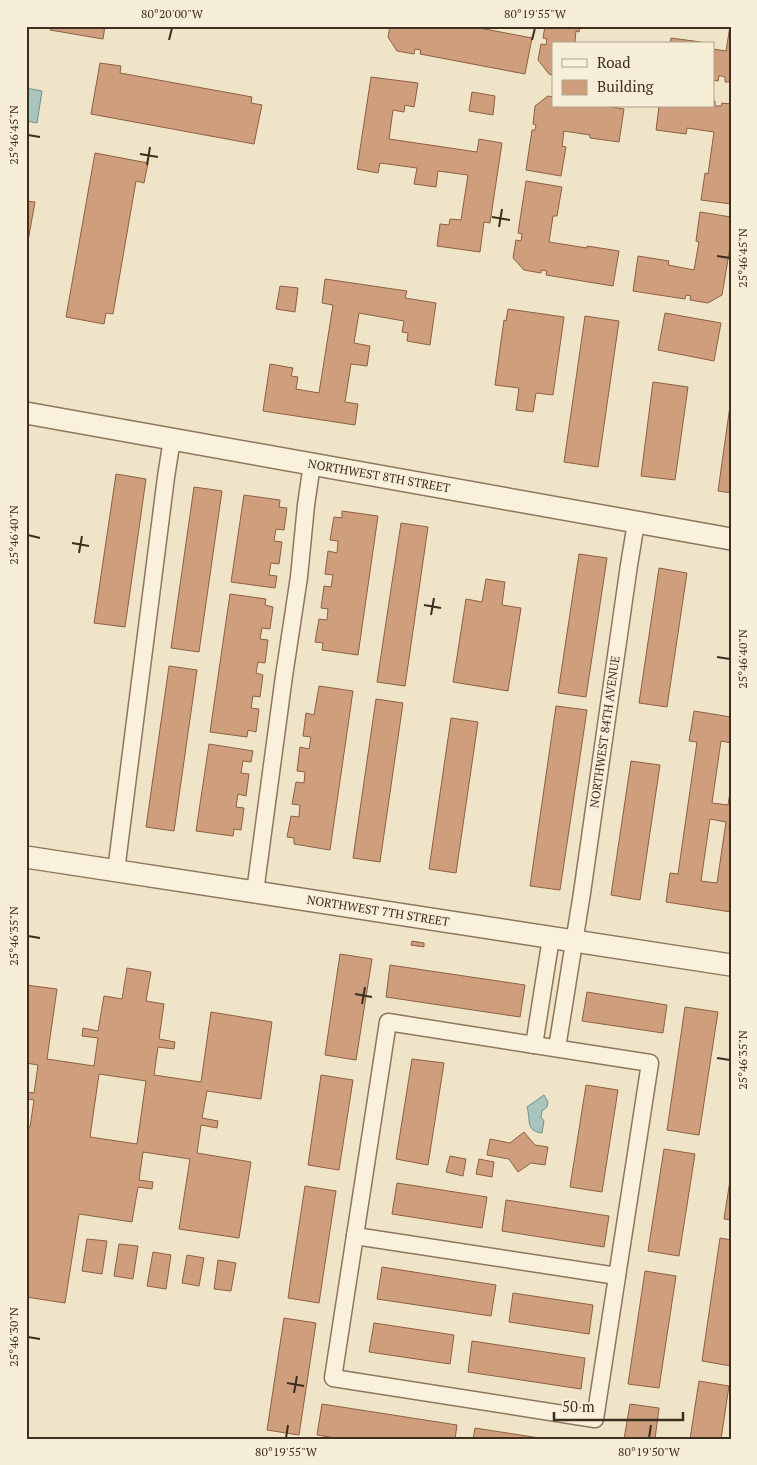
<svg xmlns="http://www.w3.org/2000/svg" width="757" height="1465" viewBox="0 0 757 1465" font-family="'PT Serif',serif">
<rect width="100%" height="100%" fill="#f0e4c8"/>
<g fill="#a9c4bc" stroke="#6f938a">
<path d="M26,88L42,91L37,123L26,121Z"/>
<path d="M544,1095L548,1102L547,1107L542,1111L541,1117L544,1121L542,1133C525,1131 531,1120 527,1107Z"/>
</g>
<g fill="#cf9f7d" stroke="#8d5f41" fill-rule="evenodd">
<path d="M51,26H105L103,39L50,30Z"/>
<path d="M390,26H469L532,38L525,74L420,54L421,50L415,49L414,54L397,51L388,37Z"/>
<path d="M545,26H580L579,32L576,31L575,41L576,44H553V75L549,74L538,60L541,44L546,45L547,39L543,38Z"/>
<path d="M730,26H731V82H725V77L722,76H719L718,81L713,80V49L726,51Z"/>
<path d="M671,38L701,42V44H670Z"/>
<path d="M100,63L121,66L120,73L252,97L251,103L262,105L254,144L91,114Z"/>
<path d="M371,77L418,83L414,107L405,105L404,112L393,110L389,139L477,152L479,139L502,143L490,223L484,222L480,252L437,246L440,224L449,225L450,219L461,220L468,175L438,171L436,187L414,184L417,168L380,163L378,173L357,169Z"/>
<path d="M472,92L495,96L493,115L469,111Z"/>
<path d="M548,96L553,97V106H607L624,109L619,142L590,138V135L564,131L562,146L566,147L561,176L526,170L532,130H535L536,125L533,124L535,106Z"/>
<path d="M713,101H715V106H721L722,103L731,104V204L701,200L705,173L708,174L714,132L687,128L686,134L656,130L659,106H713Z"/>
<path d="M95,153L148,163L144,183L136,181L113,314L106,313L104,324L66,317Z"/>
<path d="M526,181L562,187L557,216H553L549,242L587,248V246L619,251L613,286L546,275L547,271L541,270V273L524,270L513,258L516,240L521,241L522,234L518,233Z"/>
<path d="M26,201L35,202L26,252Z"/>
<path d="M700,212L731,217V242L722,295L708,303L690,300L691,296L686,295L685,299L633,291L638,256L669,261L668,265L694,270L699,242L696,241Z"/>
<path d="M325,279L407,291L405,298L436,303L430,345L407,341L408,333L402,332L404,321L359,313L354,343L370,346L367,366L351,364L345,402L358,404L355,425L263,411L270,364L293,368L291,376L298,377L296,389L319,393L333,305L322,303Z"/>
<path d="M280,286L298,288L295,312L276,309Z"/>
<path d="M508,309L564,317L553,395L536,393L533,412L516,410L519,388L495,385L504,320L506,321Z"/>
<path d="M665,313L721,323L714,361L658,350Z"/>
<path d="M585,316L619,321L598,467L564,462Z"/>
<path d="M653,382L688,387L675,480L641,476Z"/>
<path d="M731,399V493L718,491Z"/>
<path d="M116,474L146,479L125,627L94,623Z"/>
<path d="M194,487L222,491L199,652L171,648Z"/>
<path d="M244,495L280,500L279,507L287,508L284,530L276,529L274,541L282,542L279,564L271,563L269,575L277,576L275,588L231,582Z"/>
<path d="M342,511L378,516L358,655L322,650L323,643L315,642L319,619L327,620L328,609L321,608L324,586L331,587L333,575L325,574L328,551L337,553L338,541L330,540L334,517L342,518Z"/>
<path d="M401,523L428,527L405,686L377,682Z"/>
<path d="M579,554L607,558L586,697L558,693Z"/>
<path d="M659,568L687,573L667,707L639,703Z"/>
<path d="M486,579L505,582L502,605L521,608L508,691L453,682L466,599L482,602Z"/>
<path d="M230,594L266,599L265,605L273,607L270,629L262,628L260,639L268,640L265,663L258,662L256,673L263,675L260,697L253,696L251,708L259,709L256,732L248,730L247,737L210,732Z"/>
<path d="M169,666L197,670L174,831L146,827Z"/>
<path d="M319,686L353,691L330,850L294,844V838L287,837L291,816L299,817L300,805L292,804L296,782L304,783L305,772L297,771L300,747L309,749L311,737L303,736L306,713L314,715Z"/>
<path d="M376,699L403,703L380,862L353,858Z"/>
<path d="M556,706L587,710L560,890L530,886Z"/>
<path d="M694,711L731,717V743L721,741L712,803L728,805L731,785V813L729,828H731V912L666,902L670,873L678,874L697,742L689,741ZM710,819L726,822L717,883L701,881Z"/>
<path d="M451,718L478,722L456,873L429,869Z"/>
<path d="M209,744L253,751L251,762L243,761L241,773L249,774L246,796L238,794L236,807L244,808L241,830L234,829L233,836L196,831Z"/>
<path d="M631,761L660,765L640,900L611,895Z"/>
<path d="M412,941L424,943V947L411,945Z"/>
<path d="M340,954L372,959L356,1060L325,1055Z"/>
<path d="M390,965L525,985L520,1017L386,997Z"/>
<path d="M127,968L151,972L146,1001L164,1004L159,1039L175,1042L174,1049L158,1047L154,1075L201,1082L211,1012L272,1022L261,1099L207,1091L202,1118L218,1121L217,1128L201,1125L197,1153L251,1162L239,1238L179,1229L190,1159L143,1152L139,1180L153,1182L152,1189L138,1187L132,1222L79,1214L65,1303L26,1297V1127H30L34,1100L26,1099V1092L34,1093L38,1065L26,1063V985L57,989L47,1059L94,1066L98,1038L82,1036L83,1028L98,1031L104,996L122,999ZM99,1074L146,1081L137,1144L90,1137Z"/>
<path d="M587,992L667,1005L663,1033L582,1021Z"/>
<path d="M685,1007L718,1012L699,1135L667,1130Z"/>
<path d="M412,1059L444,1063L428,1165L396,1159Z"/>
<path d="M321,1075L353,1080L339,1170L308,1165Z"/>
<path d="M586,1085L618,1090L602,1192L570,1187Z"/>
<path d="M524,1132L535,1145L548,1147L545,1165L531,1163L518,1172L509,1159L487,1155L490,1139L510,1143Z"/>
<path d="M664,1149L695,1154L679,1256L648,1251Z"/>
<path d="M450,1156L466,1159L463,1176L446,1172Z"/>
<path d="M479,1159L494,1162L492,1177L476,1174Z"/>
<path d="M731,1174V1220L724,1219Z"/>
<path d="M397,1183L487,1197L482,1228L392,1214Z"/>
<path d="M305,1186L336,1191L319,1303L288,1298Z"/>
<path d="M506,1200L609,1216L604,1247L502,1231Z"/>
<path d="M720,1238L731,1240V1366L702,1361Z"/>
<path d="M87,1239L107,1241L102,1274L82,1271Z"/>
<path d="M119,1244L138,1246L133,1279L114,1276Z"/>
<path d="M153,1252L171,1255L166,1289L147,1286Z"/>
<path d="M187,1255L204,1258L199,1286L182,1283Z"/>
<path d="M218,1260L236,1263L231,1291L214,1289Z"/>
<path d="M382,1267L496,1285L491,1316L377,1299Z"/>
<path d="M645,1271L676,1276L659,1388L628,1384Z"/>
<path d="M513,1293L593,1305L589,1334L509,1322Z"/>
<path d="M284,1318L316,1323L299,1435L267,1430Z"/>
<path d="M374,1323L454,1335L450,1364L369,1352Z"/>
<path d="M472,1341L585,1358L581,1389L468,1372Z"/>
<path d="M699,1381L729,1386L721,1439H690Z"/>
<path d="M322,1404L457,1425L455,1439H342L317,1435Z"/>
<path d="M630,1404L659,1408L655,1439H624Z"/>
<path d="M475,1428L546,1439H473Z"/>
</g>
<g fill="none" stroke-linecap="round" stroke-linejoin="round">
<g stroke="#8d765c" stroke-width="19">
<g id="minor">
<path d="M116,871L166,477L172,439"/>
<path d="M255,892L284,676L299,577L306,505L312,464"/>
<path d="M388,1022L650,1063L595,1419L333,1378Z"/>
<path d="M534,1045L551,938"/>
<path d="M557,1048L582,893L629,565L636,523"/>
<path d="M355,1236L617,1276"/>
</g>
</g>
<g stroke="#8d765c" stroke-width="24">
<g id="tertiary">
<path d="M26,413L731,539"/>
<path d="M26,857L731,965"/>
</g>
</g>
<use href="#minor" stroke="#faf1dc" stroke-width="16"/>
<use href="#tertiary" stroke="#faf1dc" stroke-width="21"/>
</g>
<path fill="none" stroke="#3d2e20" stroke-width="2" d="M169,40L172,28M532,40L535,28M28,135L40,137M140,154L158,157M147,165L150,147M492,217L510,220M499,227L502,209M717,256L730,258M28,535L40,538M72,543L89,546M79,553L82,536M424,605L441,608M431,615L434,598M717,657L730,659M28,936L40,938M355,994L372,997M362,1004L365,987M717,1058L730,1060M28,1337L40,1339M287,1383L304,1386M294,1393L297,1376M286,1438L288,1425M649,1438L651,1425"/>
<g text-anchor="middle" stroke-width="4" stroke-linejoin="round" paint-order="stroke">
<g font-size="12" fill="#3d2e20" stroke="#f7eed8">
<text transform="translate(379 476) rotate(10)" y="4">NORTHWEST 8TH STREET</text>
<text transform="translate(605 732) rotate(-82)" y="4">NORTHWEST 84TH AVENUE</text>
<text transform="translate(378 911) rotate(9)" y="4">NORTHWEST 7TH STREET</text>
</g>
</g>
<rect width="757" height="1465" fill="none" stroke="#f7eed8" stroke-width="55"/>
<rect x="552" y="42" width="162" height="65" fill="#f7eed8" stroke="#ada18e"/>
<rect x="562" y="59" width="25" height="8" fill="#faf1dc" stroke="#ada18e"/>
<text x="597" y="68" font-size="15" fill="#3d2e20">Road</text>
<rect x="562" y="80" width="25" height="15" fill="#cf9f7d" stroke="#ada18e"/>
<text x="597" y="92" font-size="15" fill="#3d2e20">Building</text>
<path d="M554 1412v8h129v-8" fill="none" stroke="#3d2e20" stroke-width="2.5"/>
<text x="562" y="1412" font-size="15" fill="#3d2e20" stroke="#f7eed8" stroke-width="4" paint-order="stroke">50 m</text>
<rect x="28" y="28" width="702" height="1410" fill="none" stroke="#3d2e20" stroke-width="2"/>
<g font-size="12" text-anchor="middle" fill="#3d2e20">
<text x="172" y="18">80°20'00"W</text>
<text x="535" y="18">80°19'55"W</text>
<text transform="translate(14 135) rotate(-90)" y="4">25°46'45"N</text>
<text transform="translate(743 258) rotate(-90)" y="4">25°46'45"N</text>
<text transform="translate(14 535) rotate(-90)" y="4">25°46'40"N</text>
<text transform="translate(743 659) rotate(-90)" y="4">25°46'40"N</text>
<text transform="translate(14 936) rotate(-90)" y="4">25°46'35"N</text>
<text transform="translate(743 1060) rotate(-90)" y="4">25°46'35"N</text>
<text transform="translate(14 1337) rotate(-90)" y="4">25°46'30"N</text>
<text x="286" y="1456">80°19'55"W</text>
<text x="649" y="1456">80°19'50"W</text>
</g>
</svg>
